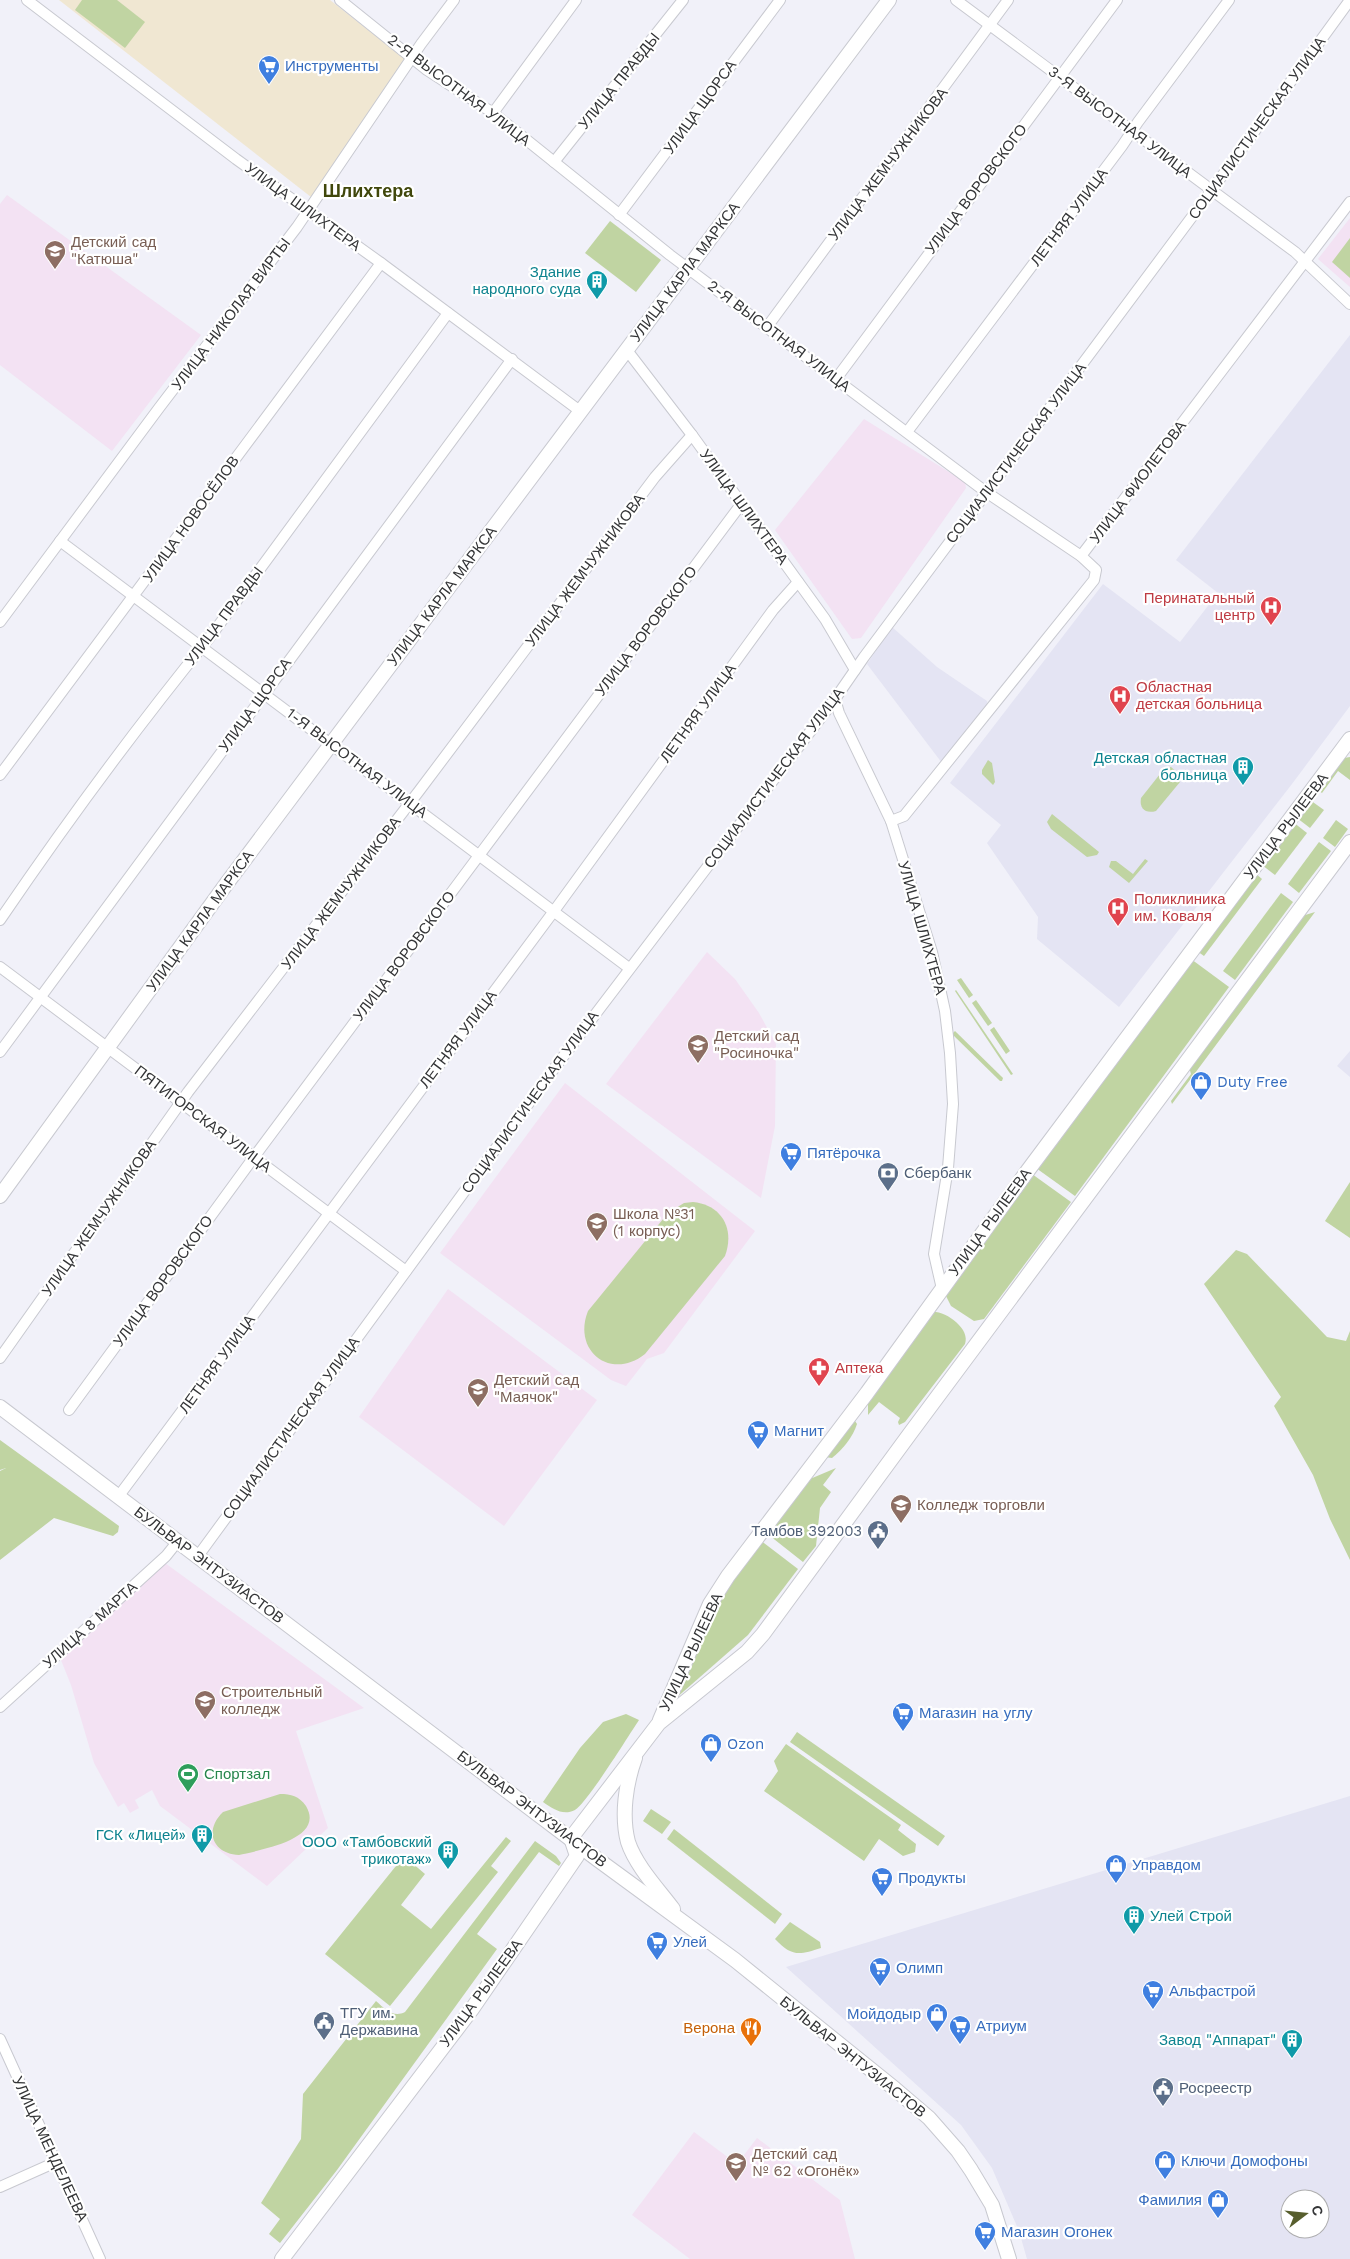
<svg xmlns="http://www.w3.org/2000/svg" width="1350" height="2259" viewBox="0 0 1350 2259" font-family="'Work Sans',sans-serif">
<rect width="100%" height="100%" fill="#f1f1f9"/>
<path fill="#f0e7d2" d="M59,0H330L405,59L311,197Z"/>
<g fill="#e4e4f3" fill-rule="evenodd">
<path d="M1350,335V706L1292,784L1119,1007L1037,939L1038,917L987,843L1001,825L950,783L1103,584L1180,642L1218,593L1176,560Z"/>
<path d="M892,627L937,667L987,701L988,707L942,763L867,664Z"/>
<path d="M1350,1051V1077L1337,1066Z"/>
<path d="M1350,1796V2259H1027L1019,2231L992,2168L961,2125L786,1967ZM1290,2199H1320V2229H1290Z"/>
</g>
<g fill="#f3e2f3">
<path d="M7,195L201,335L112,451L0,365V204Z"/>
<path d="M1350,218V287L1318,259Z"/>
<path d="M864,419L965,482L966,488L861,638L852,639L775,530Z"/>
<path d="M707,952L735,979L759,1013L776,1044L775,1126L761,1198L606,1084Z"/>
<path d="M565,1083L755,1231L664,1353L647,1359L626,1386L611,1380L440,1253Z"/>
<path d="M448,1289L597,1400L504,1526L359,1417Z"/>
<path d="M165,1563L364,1708L296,1731L328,1828L267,1886L160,1806L152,1790L135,1800L139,1808L130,1813L124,1803L118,1807L94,1763L71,1685L61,1660Z"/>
<path d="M694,2132L737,2164L757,2138L840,2200L855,2259H690L632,2215Z"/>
</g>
<g fill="#c0d4a2">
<path d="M82,0H117L145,22L125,48L75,10Z"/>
<path d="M610,221L661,260L636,292L585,253Z"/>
<path d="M1350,238V278L1332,262Z"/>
<path d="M1350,757V780L1338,771L1322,793L1318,790L1344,758Z"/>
<path d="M988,760L992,763L995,782L993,785L982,774V770Z"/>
<path d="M1171,767L1179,774L1180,782L1156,811C1146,814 1139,809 1141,798L1164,769Z"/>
<path d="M1310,800L1324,810L1310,828L1297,818Z"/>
<path d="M1052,814L1099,852L1097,855L1087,857L1051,829L1047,822Z"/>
<path d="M1336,820L1348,829L1335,847L1323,838Z"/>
<path d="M1293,822L1307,833L1275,875L1262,865Z"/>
<path d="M1319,842L1331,851L1299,893L1288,884Z"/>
<path d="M1145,859L1148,861L1129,883L1109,867L1111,861H1116L1133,874Z"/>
<path d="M1255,873L1262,879L1204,956L1197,951Z"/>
<path d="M1281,893L1293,902L1235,980L1223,971Z"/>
<path d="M1315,912L1172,1104L1171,1101L1191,1074L1189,1067L1302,916Z"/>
<path d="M1191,959L1229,987L1075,1196L1036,1168Z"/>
<path d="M961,978L973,995L969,998L957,980Z"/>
<path d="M956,990L1013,1074L1011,1075L955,991Z"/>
<path d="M976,1000L992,1023L988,1026L972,1003Z"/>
<path d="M994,1027L1010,1051L1006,1054L990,1030Z"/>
<path d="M955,1031L1003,1078L1002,1081H1000L952,1034Z"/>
<path d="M1032,1174L1071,1202L984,1319L974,1321L951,1306L945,1294Z"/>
<path d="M1350,1182V1238L1325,1221Z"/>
<path d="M693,1202C722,1205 735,1229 725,1256L645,1354C611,1381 572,1351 588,1311L668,1213L684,1203Z"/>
<path d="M1236,1250L1247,1254L1327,1337L1346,1341L1350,1331V1560L1330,1519L1313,1475L1274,1406L1281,1397L1204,1284Z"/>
<path d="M931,1312C945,1310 971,1329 965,1344L905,1422L899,1425L898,1422L900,1418L879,1402L868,1415V1398Z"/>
<path d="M853,1418L857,1424C853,1437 843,1449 832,1458L825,1457Z"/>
<path d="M0,1440L119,1526L118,1532L113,1536L54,1518L0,1560V1471L6,1468L0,1470Z"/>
<path d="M836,1468L823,1485L831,1492L820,1508L816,1546L803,1562L765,1532L810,1479Z"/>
<path d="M760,1540L798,1569L748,1635L667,1706L716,1602Z"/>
<path d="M626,1714L639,1720C629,1735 587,1803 575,1810C563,1816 553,1809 543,1802L580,1748L603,1722Z"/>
<path d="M797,1732L945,1836L938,1846L790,1742Z"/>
<path d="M786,1744L901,1825L898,1830L916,1844L915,1852L903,1856L879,1839L864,1861L764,1791L778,1771L774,1761Z"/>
<path d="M280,1794C291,1794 299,1796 306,1806C326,1840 259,1850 239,1855C212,1854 204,1830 223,1812Z"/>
<path d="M651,1809L671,1822L662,1834L643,1821Z"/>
<path d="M674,1829L782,1914L775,1924L667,1839Z"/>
<path d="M506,1837L511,1841L491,1866L498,1872L390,2006L325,1954L404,1856L425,1874L401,1905L431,1929Z"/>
<path d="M535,1841L556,1856L561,1863L559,1866L539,1852L477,1934L497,1949L337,2170L280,2243L269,2234L280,2219L261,2203L301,2139L303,2094L376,2001C385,2009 393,2018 405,2012Z"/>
<path d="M790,1922L820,1942L821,1948C799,1955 792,1957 775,1939Z"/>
</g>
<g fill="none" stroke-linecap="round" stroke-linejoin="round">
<g stroke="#c8c9d0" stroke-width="12">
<g id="street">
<path d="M27,0L236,159L381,263L580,411"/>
<path d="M340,0L427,70L493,113L670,255L986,492L1081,556L1096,570L1094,580L904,816L891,821"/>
<path d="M956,0L1295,252L1350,304"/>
<path d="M493,113L576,0"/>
<path d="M554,162L683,0"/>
<path d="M619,215L780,0"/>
<path d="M767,327L1008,0"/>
<path d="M626,349L692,435L825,619L855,670"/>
<path d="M836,379L1117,0"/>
<path d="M907,432L1122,146L1138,122L1229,0"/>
<path d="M60,541L629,968"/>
<path d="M1081,556L1350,202"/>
<path d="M0,622L159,408L297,227L421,44L454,0"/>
<path d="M835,699L839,713L891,821L932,952L945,1011L950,1053L953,1104L948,1168L934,1254L942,1289"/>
<path d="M0,775L381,263"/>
<path d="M0,920C66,823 136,728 210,637L448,313"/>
<path d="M0,967L406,1271"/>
<path d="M0,1052L512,359"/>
<path d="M0,1358L188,1092L419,791L655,477L692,435"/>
<path d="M69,1410L254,1157L742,503"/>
<path d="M118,1497L554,911L773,610L798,582"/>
<path d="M198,1556L556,1066L835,699L864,657L1206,198L1350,0"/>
<path d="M0,1707L166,1556L178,1541"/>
<path d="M0,2039L100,2259"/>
<path d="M0,2187L56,2162"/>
</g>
</g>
<g stroke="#c8c9d0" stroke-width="16">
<g id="secondary">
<path d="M0,1196L227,883L889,0"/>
<path d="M0,1407L597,1859L735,1960L895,2089L929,2118L958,2151L971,2170L992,2205L1009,2259"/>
<path d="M660,1720L710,1604L728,1576L867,1393L1029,1169L1350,739"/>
<path d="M635,1758C626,1783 621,1815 628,1842C636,1866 658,1889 673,1909"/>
<path d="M571,1838L659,1723L747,1652L763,1634L909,1435L1350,842"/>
<path d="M282,2259L472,2009L577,1856L571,1838"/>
</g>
</g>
<use href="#street" stroke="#fff" stroke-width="10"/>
<use href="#secondary" stroke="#fff" stroke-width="14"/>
</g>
<defs>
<g id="supermarket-pin" transform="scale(1.125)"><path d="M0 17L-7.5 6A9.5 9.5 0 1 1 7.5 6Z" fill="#3f7fe0" stroke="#fff"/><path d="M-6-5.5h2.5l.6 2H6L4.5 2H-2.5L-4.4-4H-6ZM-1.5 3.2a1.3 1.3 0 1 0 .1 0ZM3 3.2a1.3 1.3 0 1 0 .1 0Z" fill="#fff"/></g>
<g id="school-pin" transform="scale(1.125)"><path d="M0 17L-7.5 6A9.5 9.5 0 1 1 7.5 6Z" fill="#8d6e63" stroke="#fff"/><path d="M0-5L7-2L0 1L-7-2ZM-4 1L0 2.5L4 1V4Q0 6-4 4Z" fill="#fff"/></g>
<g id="building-pin" transform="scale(1.125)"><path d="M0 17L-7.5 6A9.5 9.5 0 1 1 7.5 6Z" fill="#0f9aa8" stroke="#fff"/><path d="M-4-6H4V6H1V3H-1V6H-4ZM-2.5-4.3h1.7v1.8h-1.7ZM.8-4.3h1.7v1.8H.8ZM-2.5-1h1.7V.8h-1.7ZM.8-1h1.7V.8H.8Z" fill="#fff"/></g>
<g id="hospital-pin" transform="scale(1.125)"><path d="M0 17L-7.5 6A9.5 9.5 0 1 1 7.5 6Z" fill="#e0444e" stroke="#fff"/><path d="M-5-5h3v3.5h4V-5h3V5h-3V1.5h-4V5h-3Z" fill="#fff"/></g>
<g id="shop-pin" transform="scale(1.125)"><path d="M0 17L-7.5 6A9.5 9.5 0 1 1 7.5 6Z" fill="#3f7fe0" stroke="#fff"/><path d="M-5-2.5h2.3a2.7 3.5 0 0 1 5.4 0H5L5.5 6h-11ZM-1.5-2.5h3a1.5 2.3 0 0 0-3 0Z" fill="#fff"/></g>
<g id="bank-pin" transform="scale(1.125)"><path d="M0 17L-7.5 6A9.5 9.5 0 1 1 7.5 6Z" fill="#5c6f8a" stroke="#fff"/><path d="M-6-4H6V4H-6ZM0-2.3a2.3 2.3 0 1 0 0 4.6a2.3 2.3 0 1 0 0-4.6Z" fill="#fff"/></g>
<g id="pharmacy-pin" transform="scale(1.125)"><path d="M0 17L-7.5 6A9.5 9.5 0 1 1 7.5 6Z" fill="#e0444e" stroke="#fff"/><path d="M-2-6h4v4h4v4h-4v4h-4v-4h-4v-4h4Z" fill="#fff"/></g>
<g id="university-pin" transform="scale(1.125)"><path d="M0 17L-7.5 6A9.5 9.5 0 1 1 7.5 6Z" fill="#8d6e63" stroke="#fff"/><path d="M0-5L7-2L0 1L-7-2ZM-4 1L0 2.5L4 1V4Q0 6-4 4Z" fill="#fff"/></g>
<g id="civic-pin" transform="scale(1.125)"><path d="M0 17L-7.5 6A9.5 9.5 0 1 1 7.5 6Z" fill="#5c6f8a" stroke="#fff"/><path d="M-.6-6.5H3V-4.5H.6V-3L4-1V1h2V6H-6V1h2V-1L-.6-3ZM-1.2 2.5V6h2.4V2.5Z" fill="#fff"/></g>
<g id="stadium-pin" transform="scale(1.125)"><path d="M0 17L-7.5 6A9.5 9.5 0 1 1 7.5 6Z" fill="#2e9e5b" stroke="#fff"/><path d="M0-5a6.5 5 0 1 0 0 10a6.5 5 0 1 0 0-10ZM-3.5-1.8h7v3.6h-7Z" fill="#fff"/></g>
<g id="restaurant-pin" transform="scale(1.125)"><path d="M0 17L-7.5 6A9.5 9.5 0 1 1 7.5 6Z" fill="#e8710a" stroke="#fff"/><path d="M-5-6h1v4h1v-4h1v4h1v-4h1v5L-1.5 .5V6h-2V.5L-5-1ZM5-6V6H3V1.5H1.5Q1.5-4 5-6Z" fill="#fff"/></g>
</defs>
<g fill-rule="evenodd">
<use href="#supermarket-pin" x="269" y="66"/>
<use href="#school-pin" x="55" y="251"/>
<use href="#building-pin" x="597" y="281"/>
<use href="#hospital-pin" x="1271" y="607"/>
<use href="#hospital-pin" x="1120" y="696"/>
<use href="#building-pin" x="1243" y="767"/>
<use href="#hospital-pin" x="1118" y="908"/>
<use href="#school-pin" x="698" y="1045"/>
<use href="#shop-pin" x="1201" y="1082"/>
<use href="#supermarket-pin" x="791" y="1153"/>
<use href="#bank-pin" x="888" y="1173"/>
<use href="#school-pin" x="597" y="1223"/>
<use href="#pharmacy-pin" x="819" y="1368"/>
<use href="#school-pin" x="478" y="1389"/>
<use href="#supermarket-pin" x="758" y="1431"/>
<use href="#university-pin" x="901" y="1505"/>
<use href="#civic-pin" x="878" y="1531"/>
<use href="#university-pin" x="205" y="1701"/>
<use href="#supermarket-pin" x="903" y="1713"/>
<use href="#shop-pin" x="711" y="1744"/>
<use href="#stadium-pin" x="188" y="1774"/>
<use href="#building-pin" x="202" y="1835"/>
<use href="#building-pin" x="448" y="1851"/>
<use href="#shop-pin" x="1116" y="1865"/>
<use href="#supermarket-pin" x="882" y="1878"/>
<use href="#building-pin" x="1134" y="1916"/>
<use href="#supermarket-pin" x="657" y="1942"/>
<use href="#supermarket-pin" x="880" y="1968"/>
<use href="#supermarket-pin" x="1153" y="1991"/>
<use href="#shop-pin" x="937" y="2014"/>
<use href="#civic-pin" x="324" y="2022"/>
<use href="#supermarket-pin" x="960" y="2026"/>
<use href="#restaurant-pin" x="751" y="2028"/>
<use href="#building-pin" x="1292" y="2040"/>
<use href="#civic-pin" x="1163" y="2088"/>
<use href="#shop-pin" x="1165" y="2161"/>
<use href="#school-pin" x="736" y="2163"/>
<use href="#shop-pin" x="1218" y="2200"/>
<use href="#supermarket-pin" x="985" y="2232"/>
</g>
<g text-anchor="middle" stroke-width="4.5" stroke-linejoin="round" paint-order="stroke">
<g font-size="15" fill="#366cbe" stroke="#fff" text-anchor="start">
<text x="285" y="71">Инструменты</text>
<text x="1217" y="1087">Duty Free</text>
<text x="807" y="1158">Пятёрочка</text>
<text x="774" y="1436">Магнит</text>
<text x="919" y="1718">Магазин на углу</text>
<text x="727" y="1749">Ozon</text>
<text x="1132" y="1870">Управдом</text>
<text x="898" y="1883">Продукты</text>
<text x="673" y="1947">Улей</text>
<text x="896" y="1973">Олимп</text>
<text x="1169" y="1996">Альфастрой</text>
<text x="921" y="2019" text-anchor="end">Мойдодыр</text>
<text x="976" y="2031">Атриум</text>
<text x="1181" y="2166">Ключи Домофоны</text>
<text x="1202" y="2205" text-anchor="end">Фамилия</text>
<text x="1001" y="2237">Магазин Огонек</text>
</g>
<g font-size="15" fill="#343537" stroke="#fff">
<text transform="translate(619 81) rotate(-51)" y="5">УЛИЦА ПРАВДЫ</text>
<text transform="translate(459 90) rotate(37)" y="5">2-Я ВЫСОТНАЯ УЛИЦА</text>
<text transform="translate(700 107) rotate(-54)" y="5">УЛИЦА ЩОРСА</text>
<text transform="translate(1120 122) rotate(37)" y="5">3-Я ВЫСОТНАЯ УЛИЦА</text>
<text transform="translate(1257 128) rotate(-54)" y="5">СОЦИАЛИСТИЧЕСКАЯ УЛИЦА</text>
<text transform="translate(888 164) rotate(-53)" y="5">УЛИЦА ЖЕМЧУЖНИКОВА</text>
<text transform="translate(976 189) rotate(-53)" y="5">УЛИЦА ВОРОВСКОГО</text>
<text transform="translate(303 207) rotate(36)" y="5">УЛИЦА ШЛИХТЕРА</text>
<text transform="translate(1069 217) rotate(-53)" y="5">ЛЕТНЯЯ УЛИЦА</text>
<text transform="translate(685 272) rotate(-53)" y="5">УЛИЦА КАРЛА МАРКСА</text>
<text transform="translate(231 314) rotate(-53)" y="5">УЛИЦА НИКОЛАЯ ВИРТЫ</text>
<text transform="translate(779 336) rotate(37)" y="5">2-Я ВЫСОТНАЯ УЛИЦА</text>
<text transform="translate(1016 453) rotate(-53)" y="5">СОЦИАЛИСТИЧЕСКАЯ УЛИЦА</text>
<text transform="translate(1138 482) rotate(-53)" y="5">УЛИЦА ФИОЛЕТОВА</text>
<text transform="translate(744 507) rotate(54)" y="5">УЛИЦА ШЛИХТЕРА</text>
<text transform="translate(191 519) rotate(-54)" y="5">УЛИЦА НОВОСЁЛОВ</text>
<text transform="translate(585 570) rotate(-53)" y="5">УЛИЦА ЖЕМЧУЖНИКОВА</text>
<text transform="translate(442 596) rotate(-53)" y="5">УЛИЦА КАРЛА МАРКСА</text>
<text transform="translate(224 616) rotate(-53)" y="5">УЛИЦА ПРАВДЫ</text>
<text transform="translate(646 631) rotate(-53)" y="5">УЛИЦА ВОРОВСКОГО</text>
<text transform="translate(255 705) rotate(-54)" y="5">УЛИЦА ЩОРСА</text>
<text transform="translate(698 713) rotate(-54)" y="5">ЛЕТНЯЯ УЛИЦА</text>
<text transform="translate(357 763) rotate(37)" y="5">1-Я ВЫСОТНАЯ УЛИЦА</text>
<text transform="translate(774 778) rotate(-53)" y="5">СОЦИАЛИСТИЧЕСКАЯ УЛИЦА</text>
<text transform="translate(1286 826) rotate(-53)" y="5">УЛИЦА РЫЛЕЕВА</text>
<text transform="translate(341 893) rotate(-53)" y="5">УЛИЦА ЖЕМЧУЖНИКОВА</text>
<text transform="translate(200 921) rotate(-54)" y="5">УЛИЦА КАРЛА МАРКСА</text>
<text transform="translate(922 928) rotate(74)" y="5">УЛИЦА ШЛИХТЕРА</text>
<text transform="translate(404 956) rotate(-53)" y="5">УЛИЦА ВОРОВСКОГО</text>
<text transform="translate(458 1039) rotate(-53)" y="5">ЛЕТНЯЯ УЛИЦА</text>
<text transform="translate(530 1102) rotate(-54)" y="5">СОЦИАЛИСТИЧЕСКАЯ УЛИЦА</text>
<text transform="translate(203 1119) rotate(37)" y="5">ПЯТИГОРСКАЯ УЛИЦА</text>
<text transform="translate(99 1218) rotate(-55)" y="5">УЛИЦА ЖЕМЧУЖНИКОВА</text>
<text transform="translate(990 1222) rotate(-54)" y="5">УЛИЦА РЫЛЕЕВА</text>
<text transform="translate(163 1281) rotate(-54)" y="5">УЛИЦА ВОРОВСКОГО</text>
<text transform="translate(217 1364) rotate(-54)" y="5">ЛЕТНЯЯ УЛИЦА</text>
<text transform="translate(291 1428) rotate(-54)" y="5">СОЦИАЛИСТИЧЕСКАЯ УЛИЦА</text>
<text transform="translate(209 1565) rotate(37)" y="5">БУЛЬВАР ЭНТУЗИАСТОВ</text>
<text transform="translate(90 1625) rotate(-42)" y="5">УЛИЦА 8 МАРТА</text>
<text transform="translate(691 1652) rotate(-65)" y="5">УЛИЦА РЫЛЕЕВА</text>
<text transform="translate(532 1809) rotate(37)" y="5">БУЛЬВАР ЭНТУЗИАСТОВ</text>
<text transform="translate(481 1993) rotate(-54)" y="5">УЛИЦА РЫЛЕЕВА</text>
<text transform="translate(853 2057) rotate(39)" y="5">БУЛЬВАР ЭНТУЗИАСТОВ</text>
<text transform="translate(50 2149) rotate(65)" y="5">УЛИЦА МЕНДЕЛЕЕВА</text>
</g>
<g font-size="15" fill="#785e54" stroke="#fff" text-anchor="start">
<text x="71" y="247">Детский сад<tspan x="71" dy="17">"Катюша"</tspan></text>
<text x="714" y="1041">Детский сад<tspan x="714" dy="17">"Росиночка"</tspan></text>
<text x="613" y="1219">Школа №31<tspan x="613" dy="17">(1 корпус)</tspan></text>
<text x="494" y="1385">Детский сад<tspan x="494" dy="17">"Маячок"</tspan></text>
<text x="917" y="1510">Колледж торговли</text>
<text x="221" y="1697">Строительный<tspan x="221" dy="17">колледж</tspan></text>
<text x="752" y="2159">Детский сад<tspan x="752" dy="17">№ 62 «Огонёк»</tspan></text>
</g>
<g font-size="15" fill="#0d838f" stroke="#fff" text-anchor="end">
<text x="581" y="277">Здание<tspan x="581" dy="17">народного суда</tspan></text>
<text x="1227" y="763">Детская областная<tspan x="1227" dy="17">больница</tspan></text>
<text x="186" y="1840">ГСК «Лицей»</text>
<text x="432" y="1847">ООО «Тамбовский<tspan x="432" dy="17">трикотаж»</tspan></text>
<text x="1150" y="1921" text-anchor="start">Улей Строй</text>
<text x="1276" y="2045">Завод "Аппарат"</text>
</g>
<g font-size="15" fill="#be3a42" stroke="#fff" text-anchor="start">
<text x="1255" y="603" text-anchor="end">Перинатальный<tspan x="1255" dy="17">центр</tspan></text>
<text x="1136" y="692">Областная<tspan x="1136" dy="17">детская больница</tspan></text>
<text x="1134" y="904">Поликлиника<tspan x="1134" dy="17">им. Коваля</tspan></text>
<text x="835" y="1373">Аптека</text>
</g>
<g font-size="15" fill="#4e5e75" stroke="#fff" text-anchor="start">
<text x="904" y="1178">Сбербанк</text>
<text x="862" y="1536" text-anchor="end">Тамбов 392003</text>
<text x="340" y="2018">ТГУ им.<tspan x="340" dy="17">Державина</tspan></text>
<text x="1179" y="2093">Росреестр</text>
</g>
<g font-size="15" fill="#27864d" stroke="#fff" text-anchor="start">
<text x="204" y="1779">Спортзал</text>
</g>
<g font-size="15" fill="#c56008" stroke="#fff" text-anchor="end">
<text x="735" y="2033">Верона</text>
</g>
<g font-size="18" font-weight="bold" fill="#40470b" stroke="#fff">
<text x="368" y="197">Шлихтера</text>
</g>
</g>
<g transform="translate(1305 2214) rotate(74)"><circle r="24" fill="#ffffff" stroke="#aeaeaf"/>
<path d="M0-4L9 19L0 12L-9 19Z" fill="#575e2d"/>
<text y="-8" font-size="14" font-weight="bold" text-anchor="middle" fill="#343537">С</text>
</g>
</svg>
